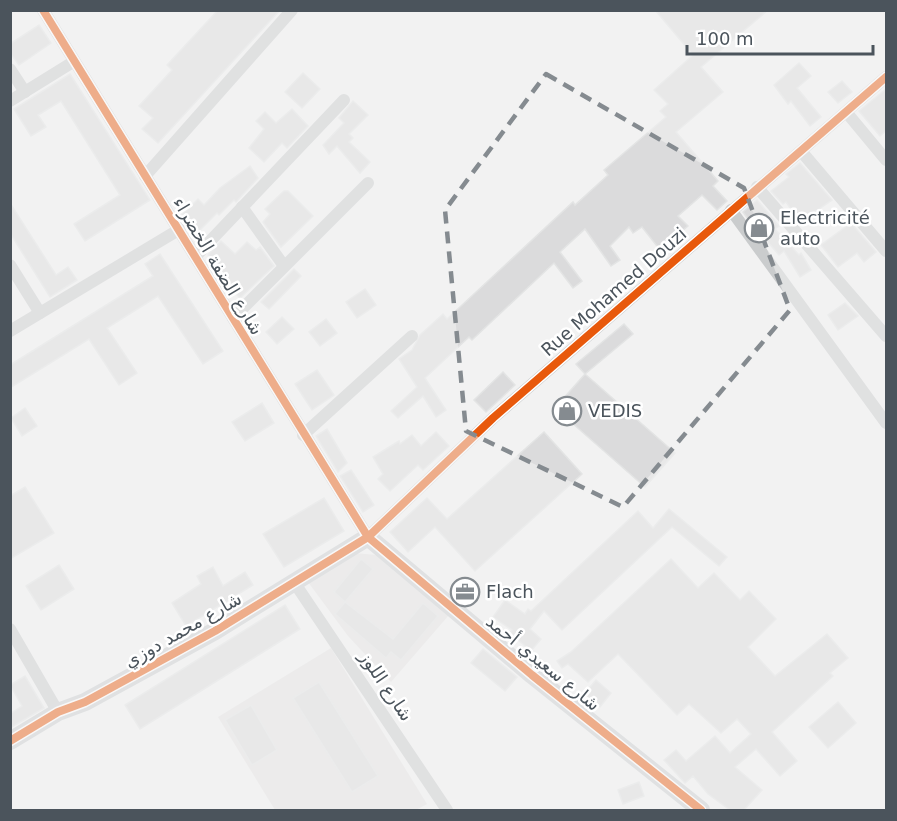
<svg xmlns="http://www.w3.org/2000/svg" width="897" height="821" viewBox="0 0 897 821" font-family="'DejaVu Sans','Noto Sans Arabic',sans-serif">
<rect width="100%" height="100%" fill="#f2f2f2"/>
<g fill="#e4e3e3">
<path d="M354,553L377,555L449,615L391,682L348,636L308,582Z"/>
<path d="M331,648L427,804L416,810H275L218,717Z"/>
</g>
<g fill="#dbdbdc" stroke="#e3e4e4" stroke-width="1.5">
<path d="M218,10H280L158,143L142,129L153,118L139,106L172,70L167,65Z"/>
<path d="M655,10H768L701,67L723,92L676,132L718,181L713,186L727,201L717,210L702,195L678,216L688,226L660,250L642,227L633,233L629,227L610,246L620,260L611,266L585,229L560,252L582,281L573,288L554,263L472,340L469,337L425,378L446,410L436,417L423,396L398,418L391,411L417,387L399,359L412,350L420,335L443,314L447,319L573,202L575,205L608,175L604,170L666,117L660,111L668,104L654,90L693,55Z"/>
<path d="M39,25L51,43L19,65L10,53V44Z"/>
<path d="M799,63L811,76L797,88L821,117L810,126L791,101L788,104L774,85Z"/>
<path d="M303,73L320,89L302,108L285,92Z"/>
<path d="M70,74L150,200L85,241L74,224L120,195L61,101L38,115L46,127L31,136L14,109Z"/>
<path d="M842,81L852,92L838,103L828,92Z"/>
<path d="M886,89V131L880,136L859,111Z"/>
<path d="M353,101L368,115L349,134L353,138L349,142L370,162L360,173L337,146L329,154L323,145L344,123L339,118Z"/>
<path d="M292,109L308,126L287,148L282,143L264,162L249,148L264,129L256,121L265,112L276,123Z"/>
<path d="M800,163L832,200L800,222L786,202L783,204L771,191L789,177L786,174Z"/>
<path d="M250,166L258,178L236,202L234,200L219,215L217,213L193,237L180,217L198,199L204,205L220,188Z"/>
<path d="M284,191H288L313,216L281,247L263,222L270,214L265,209Z"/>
<path d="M757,200L779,226L775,229L799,255L801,253L811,270L800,277L784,251L779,255L748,219L743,212Z"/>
<path d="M10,203L56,275L68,267L77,280L50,297L10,233Z"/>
<path d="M851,223L876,252L864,262L857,253L838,267L821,245Z"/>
<path d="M221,241L235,254L247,242L256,250L260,247L274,266L240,298L216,274L222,268L208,255Z"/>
<path d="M160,254L223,351L203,364L158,296L107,328L137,373L119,385L89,339L10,388V365L153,276L145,264Z"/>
<path d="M294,269L301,276L269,309L261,302Z"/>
<path d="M365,289L376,305L357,318L346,302Z"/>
<path d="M845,303L858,316L838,330L828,315Z"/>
<path d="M282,317L294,329L277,344L266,332Z"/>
<path d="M326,319L337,333L320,346L309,332Z"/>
<path d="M624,324L633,334L585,374L576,364Z"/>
<path d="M317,370L334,395L312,410L295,384Z"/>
<path d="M503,372L515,385L486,412L474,400Z"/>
<path d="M585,374L675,453L645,487L555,408Z"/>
<path d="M262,403L274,423L245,441L232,422Z"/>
<path d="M25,408L37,426L22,436L11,418Z"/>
<path d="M327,429L347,463L338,472L316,436Z"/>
<path d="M436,432L449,446L423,470L418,465L390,491L378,479L383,474L373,457L399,441L400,444L412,435L421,446Z"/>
<path d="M544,432L582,474L475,571L435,527L408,552L390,532L427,498L447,519Z"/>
<path d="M351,470L374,505L363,512L340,476Z"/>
<path d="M25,487L54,533L10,559V496Z"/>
<path d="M324,498L344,531L284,567L263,534Z"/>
<path d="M669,509L727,557L719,566L672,527L562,630L544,611L530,629L541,639L531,651L510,633L512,630L493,617L505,600L525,614L528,609L531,611L638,511L653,528Z"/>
<path d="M361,559L373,569L345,602L334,592Z"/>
<path d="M671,559L698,588L714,573L740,600L749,591L776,619L748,647L775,676L827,634L848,658L830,673L833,676L772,732L797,761L780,776L756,749L735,767L762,790L744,810H730L708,794L693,776L685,783L664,760L676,750L686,761L715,736L730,753L751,734L737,719L721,733L689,704L677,715L618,654L588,682L568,664L562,668L557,661L571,652Z"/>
<path d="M59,565L74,589L41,610L26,586Z"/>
<path d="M213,567L223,586L245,572L253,585L186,626L172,603L201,584L197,576Z"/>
<path d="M345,602L393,639L423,603L438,616L401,660L391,652L386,658L335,614Z"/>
<path d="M285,605L300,629L140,729L125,705Z"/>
<path d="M483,649L517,677L505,691L471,663Z"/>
<path d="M25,676L44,708L10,728V714L22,706L10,685Z"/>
<path d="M596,680L611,693L600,707L584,694Z"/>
<path d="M319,682L378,776L352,792L293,698Z"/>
<path d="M838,702L856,723L828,748L809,727Z"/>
<path d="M251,705L277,750L252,765L225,720Z"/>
<path d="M639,782L644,796L623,804L618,790Z"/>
</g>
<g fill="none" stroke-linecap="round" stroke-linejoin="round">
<g stroke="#cacccd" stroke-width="12">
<path d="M43,10L368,537L493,418L886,77"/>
<path d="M10,69L25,92"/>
<path d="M10,101L73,62"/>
<path d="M847,113L886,160"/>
<path d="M801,151L886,251"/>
<path d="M145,176L292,10"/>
<path d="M757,187L886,336"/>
<path d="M242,207L284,266"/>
<path d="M731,210L886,423"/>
<path d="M196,256L344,100"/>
<path d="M10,265L40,313"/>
<path d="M233,318L368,183"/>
<path d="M10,331L180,229"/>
<path d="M303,435L412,336"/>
<path d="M294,582L447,810"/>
<path d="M10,629L58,712"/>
</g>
<path stroke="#cacdcf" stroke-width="18" d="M10,741L58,712L85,702L215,631L368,537L532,675L701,810"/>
<g stroke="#fff" stroke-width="11">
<g id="cycleway">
<path d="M43,10L368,537L532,675L701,810"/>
<path d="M10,741L58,712L85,702L215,631L368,537L493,418L886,77"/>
</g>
</g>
<use href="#cycleway" stroke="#e8590c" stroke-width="8"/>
</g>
<path d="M0 0H897V821H0ZM546,74L744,188L790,310L623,507L466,431L445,210Z" fill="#f2f2f2" fill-opacity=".55" fill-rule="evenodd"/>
<path fill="none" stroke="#858b90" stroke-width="4.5" stroke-dasharray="12 8" stroke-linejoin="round" d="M546,74L744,188L790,310L623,507L466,431L445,210Z"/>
<defs>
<g id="shop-ring" transform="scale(1.5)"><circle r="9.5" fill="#fff" stroke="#858b90" stroke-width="1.5"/><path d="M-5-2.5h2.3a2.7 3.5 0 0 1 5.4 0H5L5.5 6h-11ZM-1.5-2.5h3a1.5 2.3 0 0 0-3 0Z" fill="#858b90"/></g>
<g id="office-ring" transform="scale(1.5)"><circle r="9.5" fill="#fff" stroke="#858b90" stroke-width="1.5"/><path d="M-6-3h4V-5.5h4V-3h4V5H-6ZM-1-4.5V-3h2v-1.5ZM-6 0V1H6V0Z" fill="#858b90"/></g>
</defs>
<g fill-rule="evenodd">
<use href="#shop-ring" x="759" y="228"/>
<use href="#shop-ring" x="567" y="411"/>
<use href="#office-ring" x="465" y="592"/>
</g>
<g text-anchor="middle" stroke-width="5" stroke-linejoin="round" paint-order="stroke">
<g font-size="18" fill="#4b545c" stroke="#fff" text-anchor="start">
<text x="780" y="224">Electricité<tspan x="780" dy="21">auto</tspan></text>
<text x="588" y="417">VEDIS</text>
<text x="486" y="598">Flach</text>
</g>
<g font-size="18" fill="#4b545c" stroke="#fff">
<text transform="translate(218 266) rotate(59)" y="6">شارع الضفة الخضراء</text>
<text transform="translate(614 292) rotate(-41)" y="6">Rue Mohamed Douzi</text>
<text transform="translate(183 630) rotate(-30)" y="6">شارع محمد دوزي</text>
<text transform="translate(543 663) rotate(39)" y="6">شارع سعيدي أحمد</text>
<text transform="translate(386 686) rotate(56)" y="6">شارع اللوز</text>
</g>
</g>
<rect width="897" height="821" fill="none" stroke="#4b545c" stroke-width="24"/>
<path d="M687 45v9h186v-9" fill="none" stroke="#4b545c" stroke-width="3"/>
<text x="696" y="45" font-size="18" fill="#4b545c" stroke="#ffffff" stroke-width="4.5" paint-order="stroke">100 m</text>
</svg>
